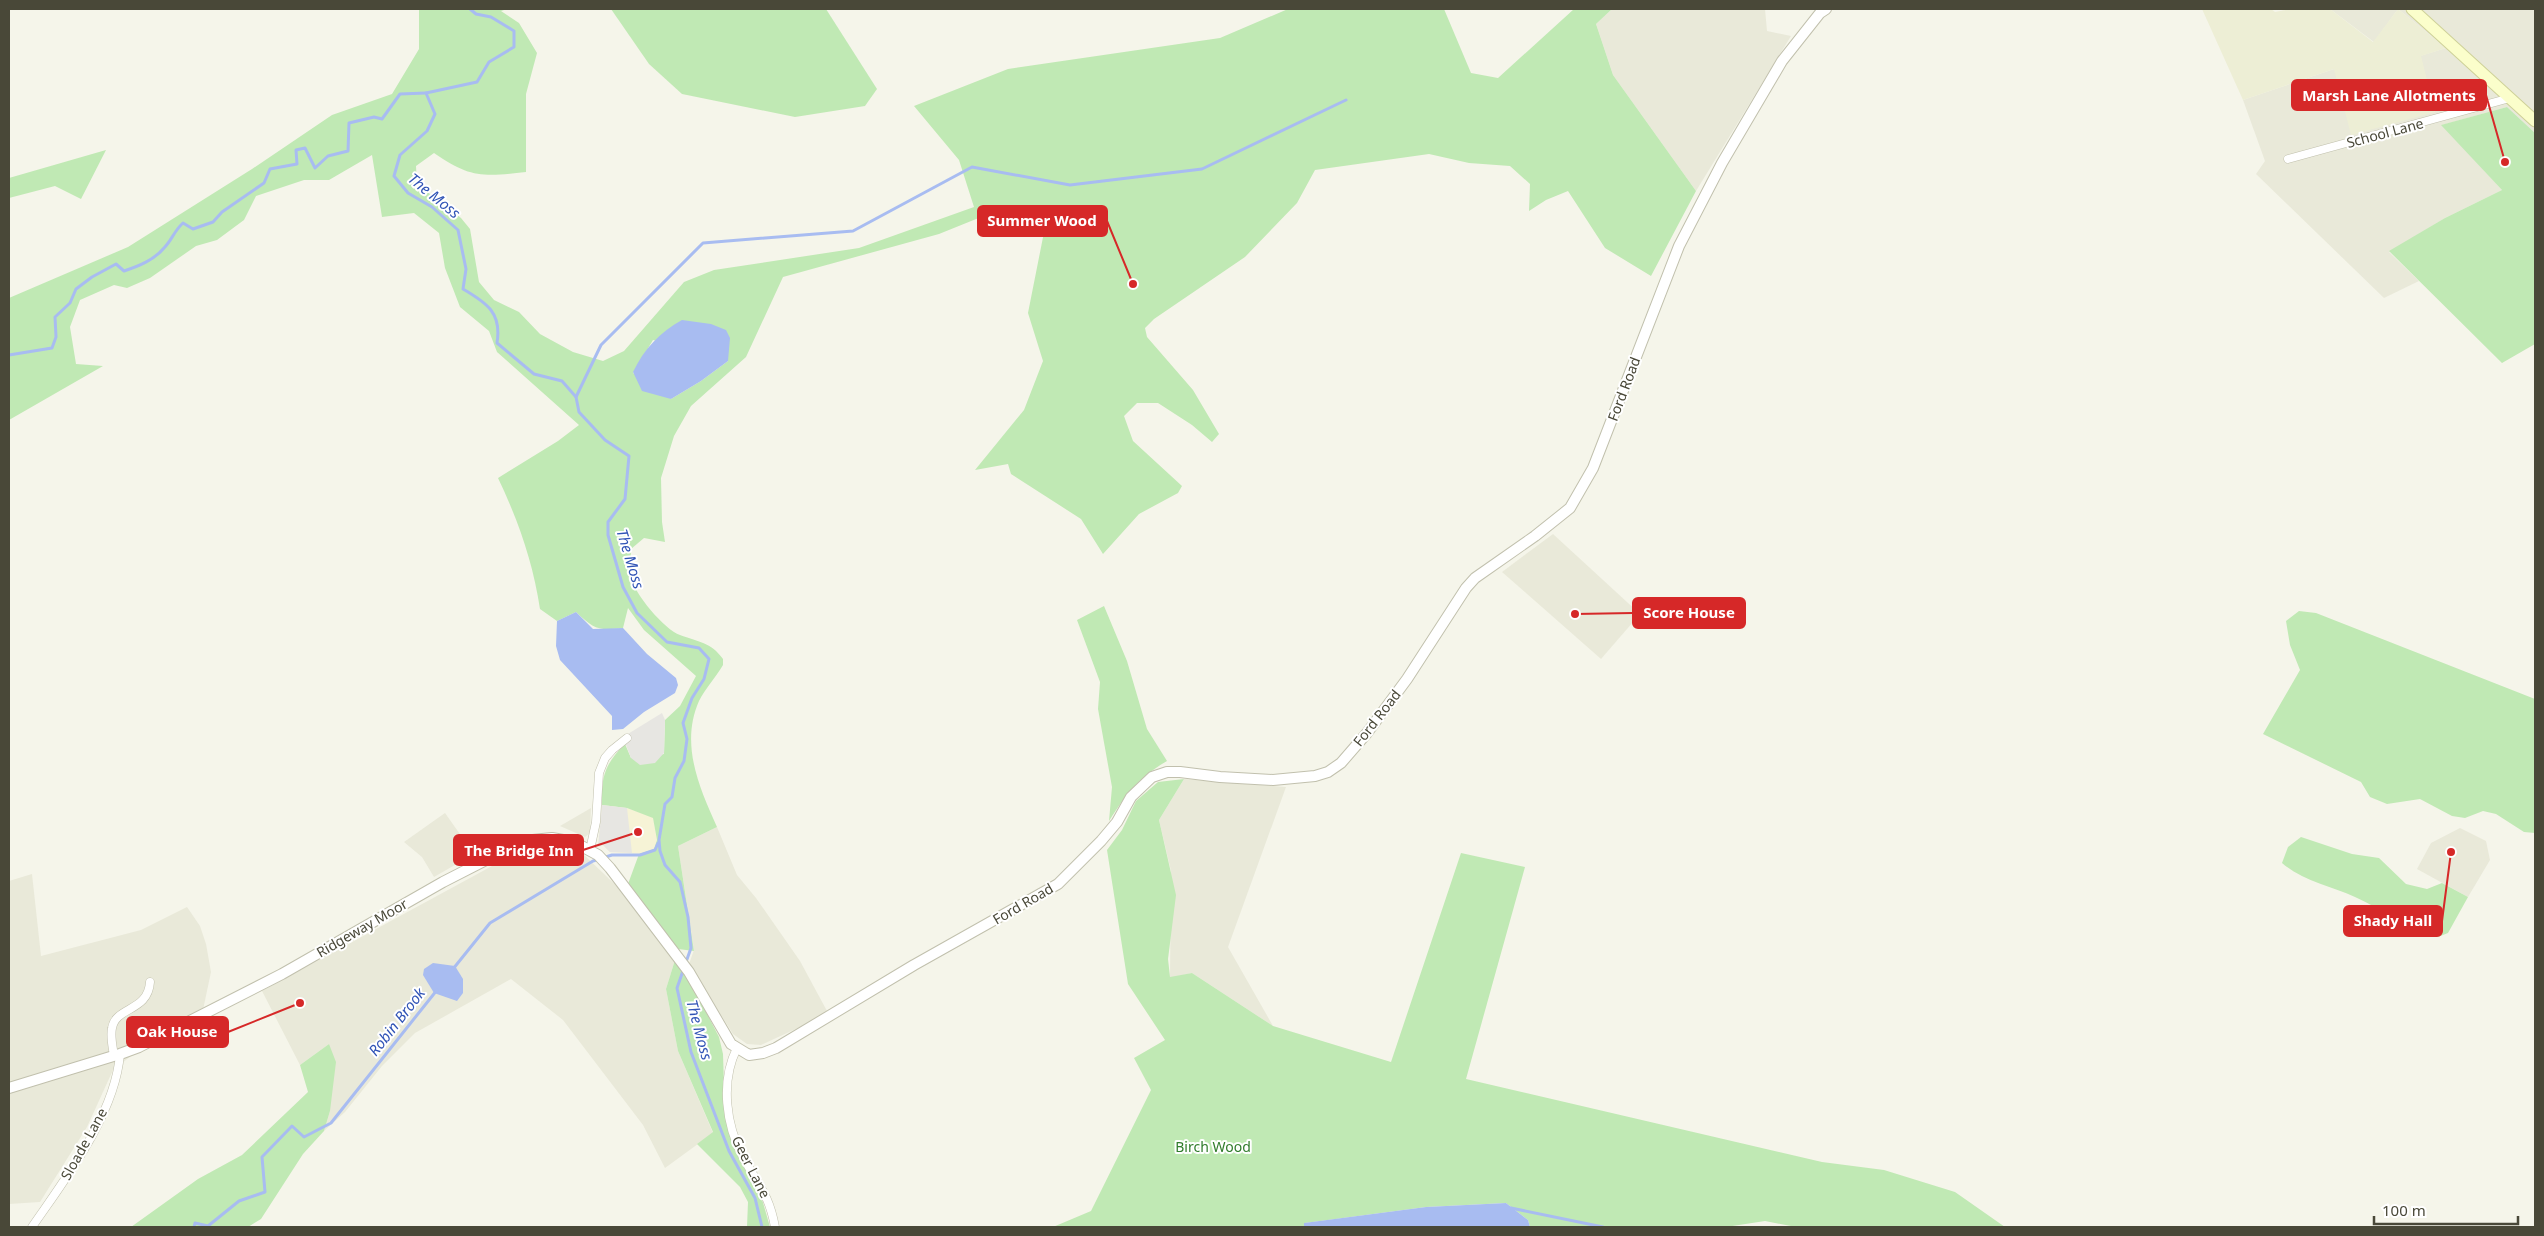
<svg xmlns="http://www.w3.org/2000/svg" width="2544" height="1236" viewBox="0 0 2544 1236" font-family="'Noto Sans',sans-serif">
<rect width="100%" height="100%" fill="#f5f5ea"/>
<g fill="#e9e9d9">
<path d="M1612,9H1765L1767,31L1791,36L1696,191L1613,75L1596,24Z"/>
<path d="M2330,9H2398L2374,42Z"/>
<path d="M2398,9H2535V133L2507,107L2442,125L2502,190L2445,218L2389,252L2419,281L2384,298L2256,174L2265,161L2243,100L2334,69L2435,112L2420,56L2446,48Z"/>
<path d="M1553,534L1640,614L1601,659L1502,572Z"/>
<path d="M1184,779L1286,787L1228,947L1273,1026L1192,973L1170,978L1171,871L1159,820Z"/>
<path d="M591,808L590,833L585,837L560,826Z"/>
<path d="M445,813L474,854L434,877L422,857L404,842Z"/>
<path d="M717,827L737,875L756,898L800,961L827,1011L811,1022L761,1045L747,1044L733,1034L689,964L694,950L678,846Z"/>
<path d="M2460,828L2486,841L2490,860L2468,897L2417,869L2431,843Z"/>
<path d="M535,846L582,853L624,893L675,960L666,989L678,1051L713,1133L665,1168L643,1125L563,1020L511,979L415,1033L382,1066L345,1112L324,1131L330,1111L329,1044L300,1065L262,991L527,847Z"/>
<path d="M32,874L41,956L141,930L187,907L200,926L206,944L211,972L200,1024L131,1056L113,1070L87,1127L40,1202L9,1204V881Z"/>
</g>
<path fill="#f6f3d6" d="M602,805L627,808L653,817L657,840L654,849L639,854L610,852L603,845L598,847Z"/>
<path fill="#edeed5" d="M2202,9H2271L2275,12L2291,9H2330L2373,42L2398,9L2446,48L2421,56L2435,112L2351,135L2334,69L2243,100Z"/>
<g fill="#c0e9b4" fill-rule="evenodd">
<path d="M419,9H507L501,11L519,23L537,53L526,94V172C483,177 470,178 434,153L416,166L417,184L461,218L470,229L479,282L494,300L519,312L540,334L573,352L603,361L624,351L684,282L714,270L859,248L974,207L959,160L914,106L1008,69L1220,38L1288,9H1444L1471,73L1498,78L1574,9H1612L1596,24L1613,75L1696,191L1651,276L1605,248L1568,191L1546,200L1529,211L1530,184L1510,166L1469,163L1429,154L1315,170L1297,203L1245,257L1154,319L1145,328L1147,337L1193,390L1219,434L1212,442L1192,425L1158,403H1137L1124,416L1133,441L1182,486L1178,493L1139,514L1103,554L1081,519L1011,474L1008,464L975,470L1024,410L1043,361L1028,313L1047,217L1011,211L991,213L939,234L783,277L746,357L691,406L674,436L661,478L662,522L665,542L644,538L631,549C631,558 629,568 631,576C633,593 665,630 680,635C698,642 711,642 723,659V665C716,677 705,689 699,701C680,744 699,787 717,827L678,846L694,951L678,949L628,884L639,854L654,849L657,840L653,818L627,808L602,805C601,776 605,764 625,744L631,758L664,754L665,720L680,706L696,676L644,630L628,608L623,628C598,631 594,629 576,612L557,621L540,609C533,562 518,520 498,478L558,441L579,425L497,352L489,331L460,307L445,268L439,233L414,213L382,217L372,155L329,180H304L256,196L244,220L217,240L196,246L150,278L127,288L114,285L80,300L70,327L76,364L103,366L9,420V298L128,247L252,169L332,115L392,94L419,49ZM653,340L728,361L701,381L671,399L633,373Z"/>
<path d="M611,9H826L877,89L865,106L795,117L682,94L649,64Z"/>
<path d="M2507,107L2535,133V344L2502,363L2389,251L2445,218L2502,190L2441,125Z"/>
<path d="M106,150L81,199L55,186L9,198V178Z"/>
<path d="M1104,606L1127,661L1147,729L1167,761C1138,778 1127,793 1109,821L1112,787L1098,709L1100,682L1077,620Z"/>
<path d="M2299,611L2316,613L2535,699V833L2524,832L2496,814L2483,811L2465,818L2452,816L2420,799L2387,804L2370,797L2361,782L2263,734L2300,670L2290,645L2286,621Z"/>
<path d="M1184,779L1159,820L1176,895L1168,959L1170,977L1192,973L1273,1026L1391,1062L1461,853L1525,867L1466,1079L1822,1162L1884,1170L1955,1192L2005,1227H1796L1765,1221L1726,1227H1530L1528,1220L1506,1203L1426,1207L1305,1223L1304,1227H1053L1091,1211L1151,1090L1134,1058L1165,1040L1128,984L1107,850L1122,830L1136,801L1158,782Z"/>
<path d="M2301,837L2352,854L2379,858L2406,884L2427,889L2442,883L2468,897L2448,933L2438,937C2409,928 2383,910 2355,897C2331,886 2302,881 2282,863L2288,847Z"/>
<path d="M675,960L689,979L719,1037L723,1054L725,1115L734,1145L759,1189L770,1227H747L748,1202L740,1187L697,1144L713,1132L678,1051L666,989Z"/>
<path d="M329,1044L336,1062L330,1111L324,1131L303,1154L261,1219L248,1227H131L198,1179L242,1155L308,1092L300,1065Z"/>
</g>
<g fill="#e7e6e2">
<path d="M662,713L665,720L664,753L655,763L640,765L631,758L623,737Z"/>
<path d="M602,805L627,808L632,853L610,852L603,845L598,847Z"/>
</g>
<g fill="#a8bcf1">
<path d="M682,320L711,324L726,330L730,338L728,361L701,381L671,399L642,391L633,372C644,349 660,332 682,320Z"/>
<path d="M576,612L593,629L623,628L647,654L676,678L678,685L675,693L644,712L623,729L612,730V716L560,660L556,646L557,621Z"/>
<path d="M433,963L455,966L463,979V993L457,1001L434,993L423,975L424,969Z"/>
<path d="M1506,1203L1528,1220L1530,1227H1304V1223L1426,1207Z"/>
</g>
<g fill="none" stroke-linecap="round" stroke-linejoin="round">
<g stroke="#a8bcf1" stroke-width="3">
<path d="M470,9L476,14L491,17L514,31V47L489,62L477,82L426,93L435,114L427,131L400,155L394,176L408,193L432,207L458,230L466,269L463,289C487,303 502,313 497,343L534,374L562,381L576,397L579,412L605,440L629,456L625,499L608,522V535L623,587L637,613L667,642L699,648L709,659L704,679L692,698L683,723L687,739L684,761L675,778L672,797L665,804L659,840L660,851L665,865L680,882L688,917L691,948L686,962"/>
<path d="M9,355L52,348L56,337L55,317L70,303L76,289L92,277L116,264L124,271C139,266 154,260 164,248C172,240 174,231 183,223L193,229L213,222L222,212L264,183L270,169L297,164L296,150L305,148L315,168L328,156L348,151L349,123L374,117L382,119L400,94L426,93"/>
<path d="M576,397L601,345L703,243L853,231L972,167L1070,185L1202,169L1346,100"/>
<path d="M684,968L677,988L691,1052L729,1151L755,1198L762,1227"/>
<path d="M453,969L490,923L593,861L612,855H640L655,850L658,843"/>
<path d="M1511,1208L1603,1227"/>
<path d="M194,1227L195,1223L208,1226L239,1201L265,1192L262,1157L292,1126L304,1137L331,1123L437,990"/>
</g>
<g stroke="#c1c0ad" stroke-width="9">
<g id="minor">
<path d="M2288,159L2510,98"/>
<path d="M590,850L596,822L599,773L605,758L612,750L627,738"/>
<path d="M737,1048C720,1082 726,1125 743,1157C758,1185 769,1194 775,1227"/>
<path d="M114,1056C113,1048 110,1037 112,1028C116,1006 148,1012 150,982"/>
<path d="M32,1227C65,1179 115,1115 120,1054"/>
</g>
</g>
<g stroke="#c1c0ad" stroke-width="12">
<path id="tertiary" d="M9,1088L120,1054L139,1047L282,974L443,882L523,841L552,838L574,842L598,855L610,868L689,972L731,1044L749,1055L763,1053L776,1048L914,965L1058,884L1101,841L1117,822L1131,797L1152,777L1167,772H1180L1220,777L1273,780L1315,776L1328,772L1341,763L1367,733L1407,679L1466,588L1475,578L1535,536L1570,508L1593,468L1679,246L1722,163L1782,61L1820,13L1826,9"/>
</g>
<g stroke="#ced198" stroke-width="13">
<path id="secondary" d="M2412,9L2535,121"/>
</g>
<use href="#minor" stroke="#fff" stroke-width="8"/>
<use href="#tertiary" stroke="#fff" stroke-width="10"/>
<use href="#secondary" stroke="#fbfecb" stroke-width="11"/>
</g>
<g text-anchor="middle" stroke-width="4" stroke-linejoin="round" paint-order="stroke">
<g font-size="14" fill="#494838" stroke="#fff">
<text transform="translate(2385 133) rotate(-15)" y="5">School Lane</text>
<text transform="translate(1624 389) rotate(-69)" y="5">Ford Road</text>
<text transform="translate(1377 718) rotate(-52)" y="5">Ford Road</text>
<text transform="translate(1023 904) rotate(-30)" y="5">Ford Road</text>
<text transform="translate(362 928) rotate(-30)" y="5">Ridgeway Moor</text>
<text transform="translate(84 1144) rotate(-61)" y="5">Sloade Lane</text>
<text transform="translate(751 1167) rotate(63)" y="5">Geer Lane</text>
</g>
<g font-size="14" fill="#307c2b" stroke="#fff">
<text x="1213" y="1152">Birch Wood</text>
</g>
<g font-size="15" font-style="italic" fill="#3154b6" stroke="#fff">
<text transform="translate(434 196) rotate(39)" y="5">The Moss</text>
<text transform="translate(630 559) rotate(73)" y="5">The Moss</text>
<text transform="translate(397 1022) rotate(-52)" y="5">Robin Brook</text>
<text transform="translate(699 1030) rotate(75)" y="5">The Moss</text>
</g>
</g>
<path fill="none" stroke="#d62828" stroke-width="2" d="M2505 162L2486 95M1133 284L1107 221M1575 614L1633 613M638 832L583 850M2451 852L2442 921M300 1003L228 1032"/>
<g fill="#d62828" stroke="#fff" stroke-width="2">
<circle cx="2505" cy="162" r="5"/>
<circle cx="1133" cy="284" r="5"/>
<circle cx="1575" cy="614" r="5"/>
<circle cx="638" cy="832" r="5"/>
<circle cx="2451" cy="852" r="5"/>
<circle cx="300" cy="1003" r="5"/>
</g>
<g fill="#d62828" stroke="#d62828" stroke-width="2">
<rect x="2292" y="80" width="194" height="30" rx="5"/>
<rect x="978" y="206" width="129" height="30" rx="5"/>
<rect x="1633" y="598" width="112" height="30" rx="5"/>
<rect x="454" y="835" width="129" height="30" rx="5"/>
<rect x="2344" y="906" width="98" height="30" rx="5"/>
<rect x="127" y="1017" width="101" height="30" rx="5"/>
</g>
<g font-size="15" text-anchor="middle" font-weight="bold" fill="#fff">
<text x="2389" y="101">Marsh Lane Allotments</text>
<text x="1042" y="226">Summer Wood</text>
<text x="1689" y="618">Score House</text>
<text x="519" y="856">The Bridge Inn</text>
<text x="2393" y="926">Shady Hall</text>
<text x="177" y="1037">Oak House</text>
</g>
<rect width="2544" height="1236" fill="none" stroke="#494838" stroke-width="20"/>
<path d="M2374 1216v8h144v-8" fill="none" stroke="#494838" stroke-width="2.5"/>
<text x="2382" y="1216" font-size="15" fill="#494838" stroke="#ffffff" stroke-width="4" paint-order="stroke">100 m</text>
</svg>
